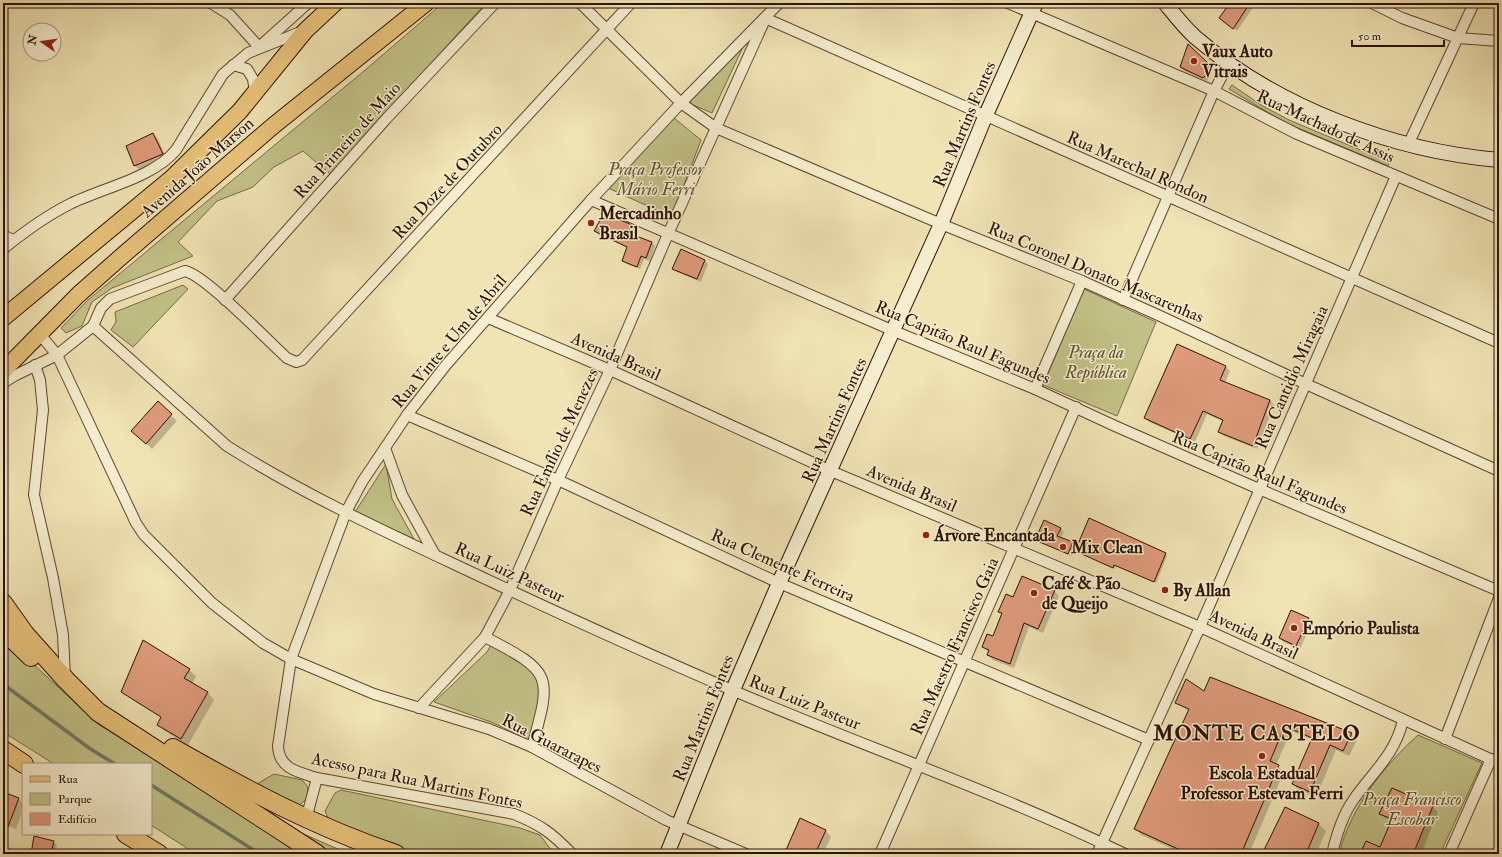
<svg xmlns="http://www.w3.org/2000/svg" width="1502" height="857" viewBox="0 0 1502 857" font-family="'IM FELL Double Pica',serif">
<rect width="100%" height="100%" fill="#f0e3b4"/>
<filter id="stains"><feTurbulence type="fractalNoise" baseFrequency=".005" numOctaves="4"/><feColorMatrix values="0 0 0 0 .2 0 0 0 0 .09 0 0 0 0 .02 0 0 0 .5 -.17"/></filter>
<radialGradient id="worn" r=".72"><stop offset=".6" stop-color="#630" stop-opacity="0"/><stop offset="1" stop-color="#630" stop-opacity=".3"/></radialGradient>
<g fill="#c2c187" stroke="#776944">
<path d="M443,3H486L330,174L303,151L274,167L253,187L217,201L178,242L193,256L112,288L92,302L82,326L66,333L61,328L88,300L364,71Z"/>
<path d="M743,47L712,113L686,102Z"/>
<path d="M1232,85L1261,105L1289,120L1389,162L1388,166L1284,122L1229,89Z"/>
<path d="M674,118L701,140L672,217L608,188Z"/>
<path d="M183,285L188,289L133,347L111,330L116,322L115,312Z"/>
<path d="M1084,289L1156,322L1117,416L1043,385Z"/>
<path d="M386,464L392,499L414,539L355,512Z"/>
<path d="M3,628L18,650L98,724L310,854H196L151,825V764H54L3,732Z"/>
<path d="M491,645C502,650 516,654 525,661C554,682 538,713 531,741L491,722L434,702L487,652Z"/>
<path d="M1418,735L1482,763L1440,854H1339C1351,807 1383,767 1418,735Z"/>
<path d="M274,774L302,780L308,787L307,798L300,805L293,804L255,785Z"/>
<path d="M341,790L520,828L540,835L554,854H415L341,827L328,818L325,811L335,793Z"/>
<path d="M290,828L349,854H331Z"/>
</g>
<g fill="#0003">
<path d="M1231,3H1256L1237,31L1220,18Z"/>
<path d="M1188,46L1211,68L1210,77L1207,81L1184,71L1181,67Z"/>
<path d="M153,134L158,139L167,160L141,171L135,166Z"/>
<path d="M631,225L634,229L631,235L652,242L655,246L650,261L644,259L640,269L627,264L623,260L628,248L599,235L595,231Z"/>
<path d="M682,251L705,261L708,264L701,282L677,272L673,268Z"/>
<path d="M1226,367L1230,371L1225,383L1270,400L1274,405L1257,449L1224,436L1220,432L1224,422L1207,414L1195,442L1149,422L1145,418Z"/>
<path d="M158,403L177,421L152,449L138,436Z"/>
<path d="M1060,528L1064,532L1061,538L1076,547L1072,556L1040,543L1037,539Z"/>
<path d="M1076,551L1165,554L1167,556L1156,583L1116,566L1115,569Z"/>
<path d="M1054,591L1059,596L1043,633L1029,627L1014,668L993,660L988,655L989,652L983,647L994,638L1003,615L1000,612L1014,598Z"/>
<path d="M1308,619L1312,622L1300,649L1283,642L1280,638Z"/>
<path d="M189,670L196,676L192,684L208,693L214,700L188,745L165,731L158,725L162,718L130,698L123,691Z"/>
<path d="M1211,678L1351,734L1357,740L1349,756L1336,750L1316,797L1299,790L1293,784L1312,740L1291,731L1276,765L1284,772L1249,854H1184L1141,835L1136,829L1189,711L1176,702L1204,692Z"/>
<path d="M3,793L18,799L23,804V810L16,829L3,824Z"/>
<path d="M1433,807L1438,812L1421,854H1361L1380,849L1392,822L1380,814Z"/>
<path d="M1285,808L1319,824L1326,831L1316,854H1268Z"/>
<path d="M801,820L826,831L831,837L823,854H791L787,850Z"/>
<path d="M53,842L57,845L55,854H32Z"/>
</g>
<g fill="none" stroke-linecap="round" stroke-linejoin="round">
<g stroke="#6f7965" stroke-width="3.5">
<path d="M3,684L89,748L115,764"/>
<path d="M151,785L260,854"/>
</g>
</g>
<g fill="#df9b7c" stroke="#2c1101">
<path d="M1230,3H1250L1233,29L1219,18Z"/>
<path d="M1188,44L1208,63L1209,67L1207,74L1203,78L1180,67Z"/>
<path d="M153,133L163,154L134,166L126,146Z"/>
<path d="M604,213L632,225L628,233L652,242L646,258L641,256L637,267L622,261L627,247L594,231Z"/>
<path d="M681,249L705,260L697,279L672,269Z"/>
<path d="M1177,344L1226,366L1220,380L1270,400L1253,446L1218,432L1223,420L1203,411L1190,439L1144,418Z"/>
<path d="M158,401L172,414L146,444L131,431Z"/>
<path d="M1089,518L1166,553L1154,582L1114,565L1113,568L1075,551Z"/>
<path d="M1044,520L1061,528L1057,536L1073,542L1068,554L1035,540Z"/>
<path d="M1022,576L1055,590L1038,629L1024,623L1010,664L987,655L989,650L982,647L987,634L993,636L1002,613L998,612L1006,594L1013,597Z"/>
<path d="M1291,610L1309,618L1296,646L1279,638Z"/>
<path d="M143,640L190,669L184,678L208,692L181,739L157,725L161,717L121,692Z"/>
<path d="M1210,677L1352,733L1343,751L1330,745L1310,792L1292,784L1312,738L1285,726L1270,761L1279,765L1241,854H1189L1134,829L1189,709L1175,703L1186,679L1204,691Z"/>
<path d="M1392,788L1433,806L1413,854H1360L1366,841L1380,847L1392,819L1379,814Z"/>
<path d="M3,792L19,798L4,837H3Z"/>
<path d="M1285,807L1319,823L1306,854H1262Z"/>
<path d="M800,818L826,830L815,854H794L786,850Z"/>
<path d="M34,836L54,841L51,854H31Z"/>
</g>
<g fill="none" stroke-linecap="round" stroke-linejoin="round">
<g stroke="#5d462e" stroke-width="12">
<g id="street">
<path d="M211,3L230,15L259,47L308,3"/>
<path d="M580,3L681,103L716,128L941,224L1082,281L1158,315L1306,384L1499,471"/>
<path d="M1008,3L1214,91L1297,134L1499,219"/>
<path d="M1372,3L1402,18L1458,38L1499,41"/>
<path d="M765,18L1499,343"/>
<path d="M233,65L247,69L253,79L255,92"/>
<path d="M1408,145L1474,3"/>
<path d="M591,200L894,331L1035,389L1115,426L1259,489L1499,591"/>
<path d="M3,235L13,240"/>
<path d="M3,249C24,232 46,216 70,204C102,188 153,178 176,150L223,74L248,53L303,31"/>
<path d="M225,300L387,118L495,3"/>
<path d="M1123,300L1214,91L1229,63"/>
<path d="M488,318L610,370L831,471L1200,627L1499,763"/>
<path d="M93,326L101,308L110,299L185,271C205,275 268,341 287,358L296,362L302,360L631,3"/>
<path d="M39,333L57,355L136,523L144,535L212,603L263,643L291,659L374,694L489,729L532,747L666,820L746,854"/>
<path d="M35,365L40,380L43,410L34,495L53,578L63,635L65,678"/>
<path d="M3,383L16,375L57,355L93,326L227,446C300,492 379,529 456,565C547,608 639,650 732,690C862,746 997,792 1125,854"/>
<path d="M1035,389L1082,281"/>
<path d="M407,415L558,480L779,583L1149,740"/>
<path d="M385,448L402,495L435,555"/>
<path d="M485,637C553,672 552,675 532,747"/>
<path d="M419,708L485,637L510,590L558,480L610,370L668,234L763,24"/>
<path d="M1445,739L1499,598"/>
<path d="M306,819L317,778"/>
<path d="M572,854C552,833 541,825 514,814L317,778C298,772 279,769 278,746L291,659L346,512L362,482L407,415L446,365L591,200L681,103L779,3"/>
<path d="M880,854L1076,407"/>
<path d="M1097,854L1200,627L1396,176"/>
<path d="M1332,854C1336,837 1342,817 1352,802C1371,773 1395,756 1403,720"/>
<path d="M1449,854L1491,759"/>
</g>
</g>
<g stroke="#2c1101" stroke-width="16">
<g id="secondary">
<path d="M1165,3C1174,14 1184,27 1195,37C1276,107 1393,151 1499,160"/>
<path d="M667,854L733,690L779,583L941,224L985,117L1036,3"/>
</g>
</g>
<g stroke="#2c1101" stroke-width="18">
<g id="primary">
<path d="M3,318L172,178L240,111L305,31L335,3"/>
<path d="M3,371L78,295L122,256L273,126L426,3"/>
</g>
</g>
<g stroke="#2c1101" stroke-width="20">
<g id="highway">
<path d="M3,603L25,634L65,679L98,712L317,854"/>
<path d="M3,630L31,657"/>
<path d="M173,748C245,789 317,828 396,854"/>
<path d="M3,750L24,764"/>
<path d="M126,834L159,854"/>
</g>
</g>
<use href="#street" stroke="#f5edce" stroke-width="10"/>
<use href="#secondary" stroke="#f5edce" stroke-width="14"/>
<use href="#primary" stroke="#e8c27a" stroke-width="16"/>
<use href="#highway" stroke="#e8c27a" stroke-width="18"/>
</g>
<g fill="#8f2418" stroke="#f5edce" stroke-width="1.5">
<circle cx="1194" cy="61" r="4"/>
<circle cx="591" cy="223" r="4"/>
<circle cx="926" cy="535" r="4"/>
<circle cx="1063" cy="547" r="4"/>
<circle cx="1165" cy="590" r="4"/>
<circle cx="1034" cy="593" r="4"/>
<circle cx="1294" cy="628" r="4"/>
<circle cx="1262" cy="756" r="4"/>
</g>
<g text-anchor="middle" stroke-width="3" stroke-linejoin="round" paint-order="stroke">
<g font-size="17" font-weight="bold" fill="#2c1101" stroke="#f5edce" text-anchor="start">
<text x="1202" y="57">Vaux Auto<tspan x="1202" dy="20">Vitrais</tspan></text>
<text x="599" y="219">Mercadinho<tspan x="599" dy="20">Brasil</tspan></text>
<text x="934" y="541">Árvore Encantada</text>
<text x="1071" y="553">Mix Clean</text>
<text x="1042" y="589">Café &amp; Pão<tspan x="1042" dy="20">de Queijo</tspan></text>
<text x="1173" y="596">By Allan</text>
<text x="1302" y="634">Empório Paulista</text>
<text x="1262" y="779" text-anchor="middle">Escola Estadual<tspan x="1262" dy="20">Professor Estevam Ferri</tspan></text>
</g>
<g font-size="17" fill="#2c1101" stroke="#f5edce">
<text transform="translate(964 124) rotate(-67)" y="6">Rua Martins Fontes</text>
<text transform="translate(1326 126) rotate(25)" y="6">Rua Machado de Assis</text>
<text transform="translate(347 140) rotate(-48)" y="6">Rua Primeiro de Maio</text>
<text transform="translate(197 167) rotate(-41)" y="6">Avenida João Marson</text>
<text transform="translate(1138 167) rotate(24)" y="6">Rua Marechal Rondon</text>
<text transform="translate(447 181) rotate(-47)" y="6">Rua Doze de Outubro</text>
<text transform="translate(1096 272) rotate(23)" y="6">Rua Coronel Donato Mascarenhas</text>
<text transform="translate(449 341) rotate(-50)" y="6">Rua Vinte e Um de Abril</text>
<text transform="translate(963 342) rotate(23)" y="6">Rua Capitão Raul Fagundes</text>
<text transform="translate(616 356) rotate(24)" y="6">Avenida Brasil</text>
<text transform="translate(1291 377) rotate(-66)" y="6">Rua Cantidio Miragaia</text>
<text transform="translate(834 420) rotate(-66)" y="6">Rua Martins Fontes</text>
<text transform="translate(559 442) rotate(-65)" y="6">Rua Emílio de Menezes</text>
<text transform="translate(1260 472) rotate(23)" y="6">Rua Capitão Raul Fagundes</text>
<text transform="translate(912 488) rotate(23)" y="6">Avenida Brasil</text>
<text transform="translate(783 565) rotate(24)" y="6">Rua Clemente Ferreira</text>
<text transform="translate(510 572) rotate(25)" y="6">Rua Luiz Pasteur</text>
<text transform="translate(1254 634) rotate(25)" y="6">Avenida Brasil</text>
<text transform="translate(954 646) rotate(-66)" y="6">Rua Maestro Francisco Gaia</text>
<text transform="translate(805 702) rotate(22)" y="6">Rua Luiz Pasteur</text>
<text transform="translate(703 718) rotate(-68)" y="6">Rua Martins Fontes</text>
<text transform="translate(552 743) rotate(27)" y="6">Rua Guararapes</text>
<text transform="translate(417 780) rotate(12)" y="6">Acesso para Rua Martins Fontes</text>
</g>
<g font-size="17" font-style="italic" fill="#604f30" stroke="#f5edce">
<text x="656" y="175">Praça Professor<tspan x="656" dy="20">Mário Ferri</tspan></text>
<text x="1096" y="358">Praça da<tspan x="1096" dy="20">República</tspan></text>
<text x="1412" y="805">Praça Francisco<tspan x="1412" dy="20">Escobar</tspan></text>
</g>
<g font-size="21" font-weight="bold" letter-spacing="1" fill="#2c1101" stroke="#f5edce">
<text x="1257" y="740">MONTE CASTELO</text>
</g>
</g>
<rect width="1502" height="857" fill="none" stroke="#f0e3b4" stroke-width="16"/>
<rect x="4" y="4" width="1494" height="849" fill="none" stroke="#2c1101" stroke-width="2"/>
<rect x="8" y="8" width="1486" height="841" fill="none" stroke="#2c1101"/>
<rect x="22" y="763" width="130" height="72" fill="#f5edce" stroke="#a5957c"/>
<rect x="30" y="776" width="20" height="6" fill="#e8c27a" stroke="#a5957c"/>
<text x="58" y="783" font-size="12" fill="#2c1101">Rua</text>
<rect x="30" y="793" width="20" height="12" fill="#c2c187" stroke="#a5957c"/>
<text x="58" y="803" font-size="12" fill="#2c1101">Parque</text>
<rect x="30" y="813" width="20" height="12" fill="#df9b7c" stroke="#a5957c"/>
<text x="58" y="823" font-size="12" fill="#2c1101">Edifício</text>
<g transform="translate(42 42) rotate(283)"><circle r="19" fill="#f5edce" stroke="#a5957c"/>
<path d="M0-3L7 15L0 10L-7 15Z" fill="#8f2418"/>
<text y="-6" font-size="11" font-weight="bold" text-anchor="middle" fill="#2c1101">N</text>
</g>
<path d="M1352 40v6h92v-6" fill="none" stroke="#2c1101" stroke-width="2"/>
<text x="1358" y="40" font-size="12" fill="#2c1101" stroke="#f5edce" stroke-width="3" paint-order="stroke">50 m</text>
<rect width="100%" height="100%" filter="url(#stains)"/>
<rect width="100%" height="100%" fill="url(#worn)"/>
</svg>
